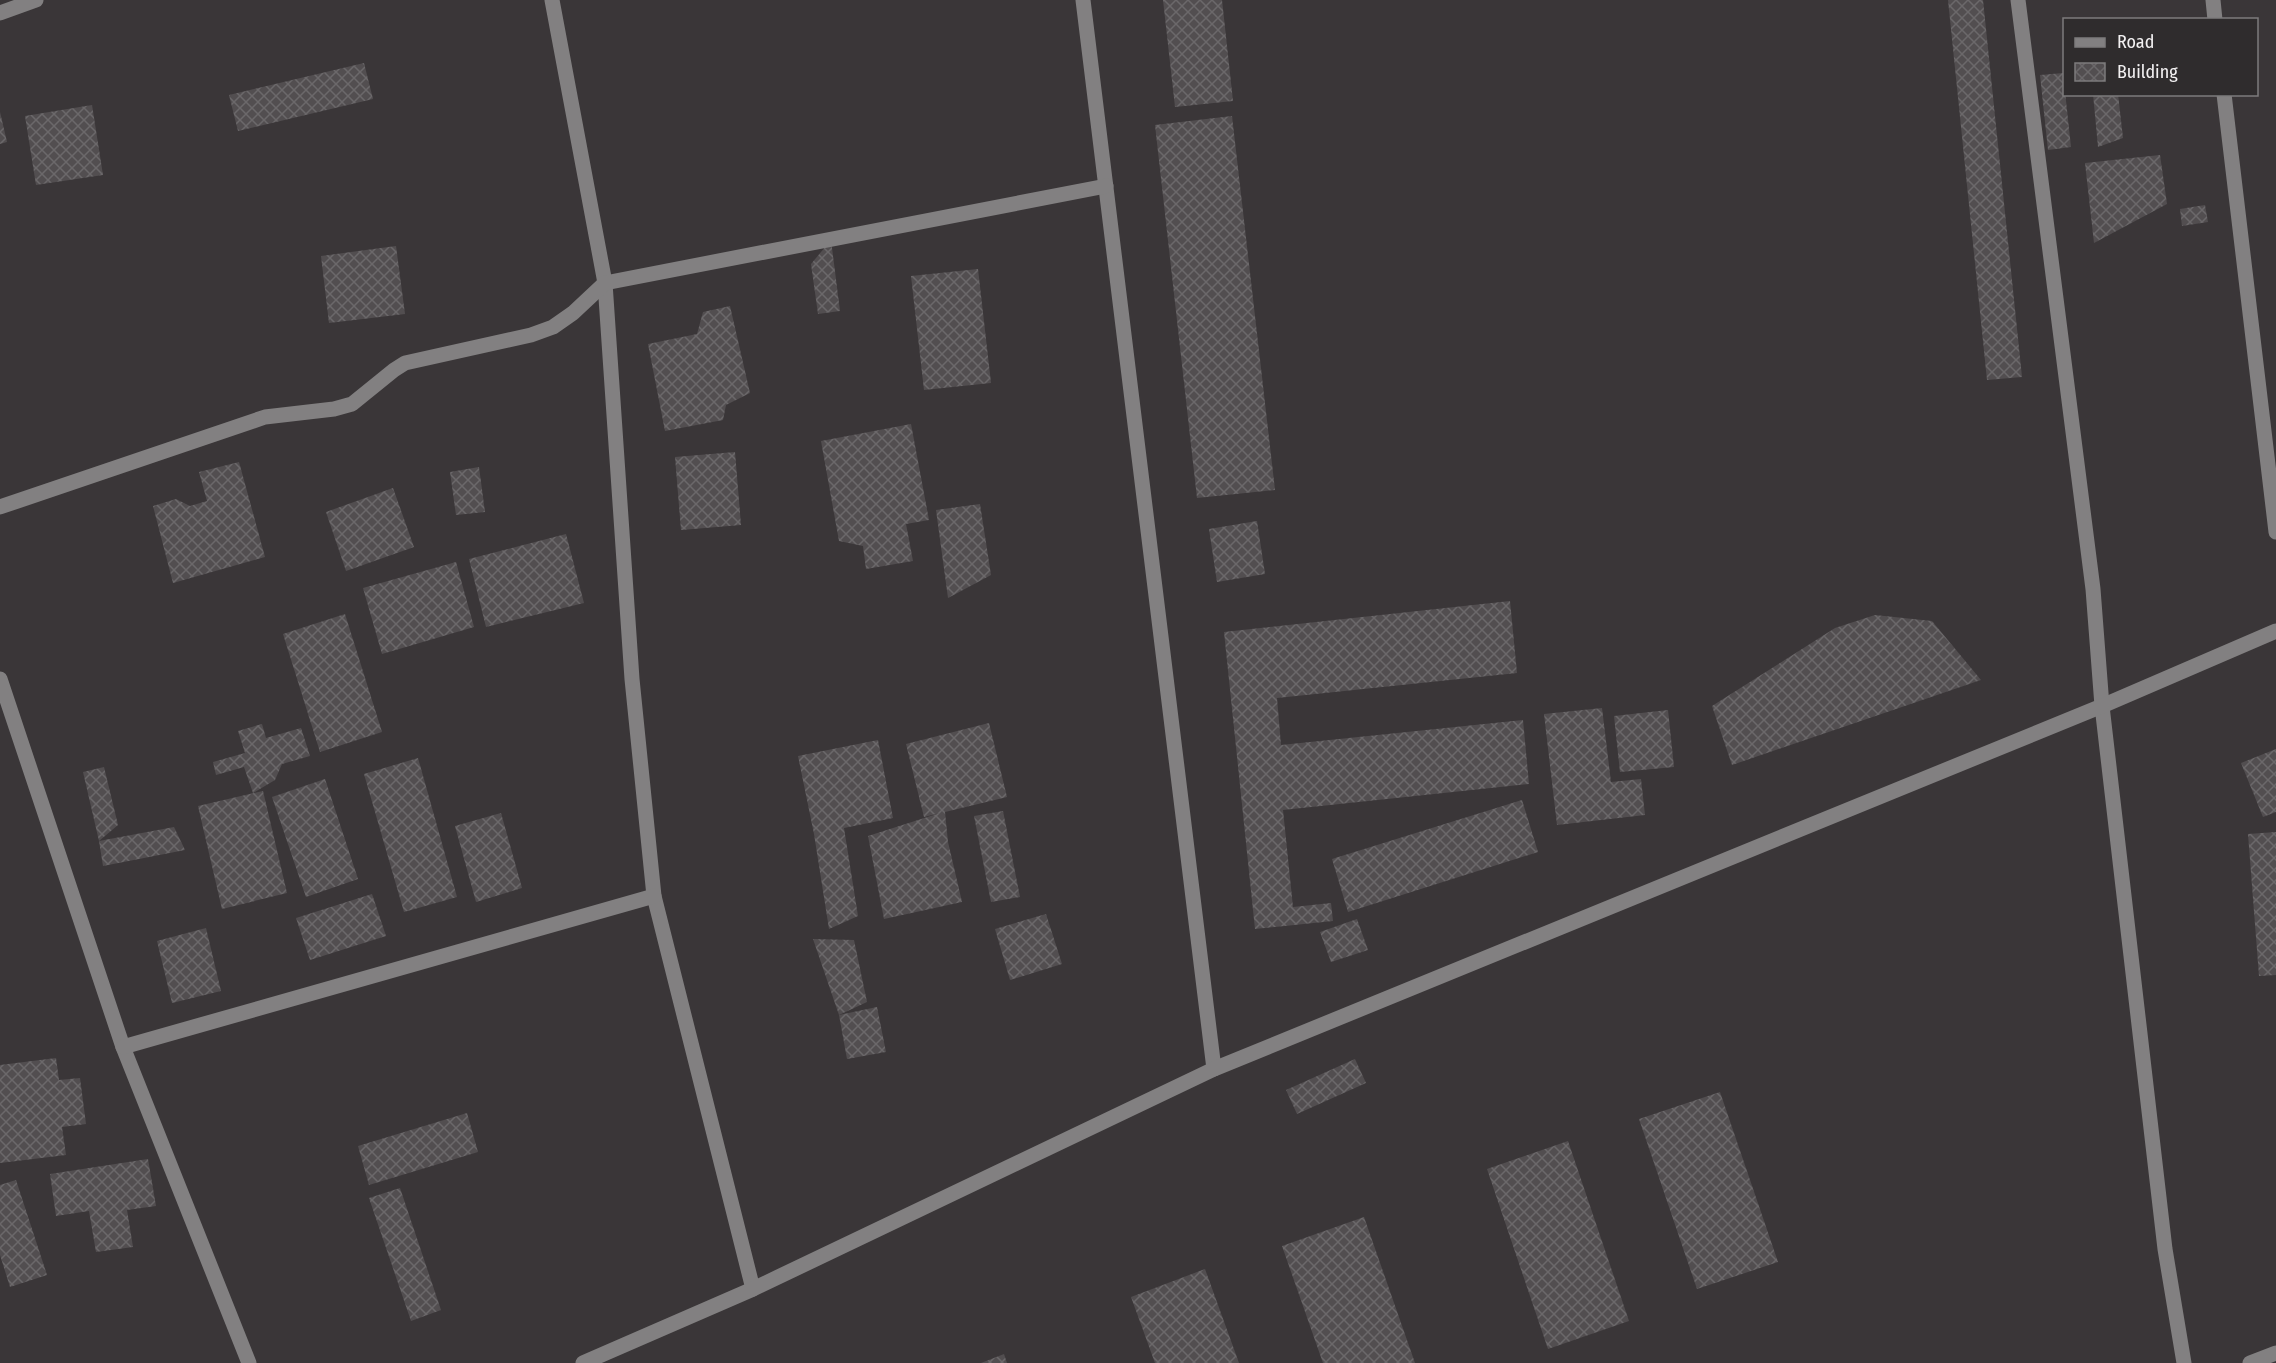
<svg xmlns="http://www.w3.org/2000/svg" width="2276" height="1363" viewBox="0 0 2276 1363" font-family="'Fira Sans Condensed',sans-serif">
<defs>
<pattern id="building-cross-hatch" width="8" height="8" patternUnits="userSpaceOnUse" patternTransform="scale(1.5)"><rect width="8" height="8" fill="#524e50"/><path d="M0 0l8 8M0 8l8-8" fill="none" stroke="#6b686a"/></pattern>
</defs>
<rect width="100%" height="100%" fill="#3a3638"/>
<g fill="url(#building-cross-hatch)">
<path d="M1163,0H1222L1233,101L1175,107Z"/>
<path d="M1948,0H1983L2022,377L1987,380Z"/>
<path d="M364,63L373,99L238,131L229,95Z"/>
<path d="M2063,73L2071,147L2048,150L2040,75Z"/>
<path d="M2093,94H2118L2123,138L2098,147Z"/>
<path d="M92,105L103,175L36,185L25,116Z"/>
<path d="M0,112L7,142L0,144Z"/>
<path d="M1232,116L1275,490L1197,498L1155,125Z"/>
<path d="M2160,155L2167,204L2094,243L2085,163Z"/>
<path d="M2205,205L2208,222L2182,226L2180,209Z"/>
<path d="M831,240L840,311L818,314L811,264Z"/>
<path d="M396,246L405,314L329,323L321,256Z"/>
<path d="M978,269L991,383L924,390L911,276Z"/>
<path d="M730,306L750,393L726,405L723,420L665,431L648,344L697,334L703,312Z"/>
<path d="M911,424L929,520L906,524L913,561L866,569L863,546L839,541L821,441Z"/>
<path d="M735,452L741,525L681,530L675,457Z"/>
<path d="M239,462L265,557L173,583L153,506L176,499L190,506L207,501L199,472Z"/>
<path d="M479,467L485,512L456,515L450,472Z"/>
<path d="M393,488L414,547L346,571L326,512Z"/>
<path d="M980,504L991,575L948,598L936,510Z"/>
<path d="M1257,521L1265,574L1217,582L1209,529Z"/>
<path d="M566,534L584,603L486,627L469,559Z"/>
<path d="M456,562L474,627L382,654L363,588Z"/>
<path d="M1510,601L1517,673L1277,698L1281,745L1523,720L1529,784L1283,810L1293,907L1331,903L1333,921L1255,929L1224,632Z"/>
<path d="M345,614L382,732L320,752L283,634Z"/>
<path d="M1875,615L1932,621L1981,680L1732,765L1712,706L1835,628Z"/>
<path d="M1602,708L1611,782L1641,779L1645,815L1557,825L1544,714Z"/>
<path d="M1668,710L1674,767L1620,772L1614,716Z"/>
<path d="M989,723L1007,797L945,812L948,842L962,902L884,919L868,836L940,813L924,817L906,744Z"/>
<path d="M262,724L266,738L301,728L310,756L282,764L275,780L253,793L244,767L216,775L213,762L245,753L238,731Z"/>
<path d="M878,740L893,818L844,828L858,916L829,929L814,834L798,756Z"/>
<path d="M2276,749V812L2263,817L2241,763Z"/>
<path d="M418,758L457,897L404,912L364,774Z"/>
<path d="M104,767L118,825L99,841L83,772Z"/>
<path d="M325,779L358,879L306,897L272,797Z"/>
<path d="M263,791L287,893L222,909L198,806Z"/>
<path d="M1522,800L1538,852L1348,912L1332,859Z"/>
<path d="M1003,811L1020,897L991,902L974,816Z"/>
<path d="M501,813L522,888L476,902L455,826Z"/>
<path d="M174,827L185,850L103,866L99,841Z"/>
<path d="M2276,832V975L2259,976L2248,834Z"/>
<path d="M372,894L386,936L310,960L296,918Z"/>
<path d="M1046,914L1062,964L1010,980L995,929Z"/>
<path d="M1357,919L1368,950L1331,962L1320,932Z"/>
<path d="M206,928L221,991L172,1003L157,941Z"/>
<path d="M813,939L854,940L867,1002L839,1015Z"/>
<path d="M877,1007L886,1052L847,1059L839,1015Z"/>
<path d="M56,1058L59,1080L80,1078L86,1124L62,1127L66,1155L0,1163V1065Z"/>
<path d="M1355,1059L1366,1083L1297,1114L1286,1090Z"/>
<path d="M1720,1092L1778,1262L1697,1289L1639,1119Z"/>
<path d="M467,1113L478,1152L369,1185L358,1146Z"/>
<path d="M1568,1141L1629,1321L1548,1349L1487,1169Z"/>
<path d="M148,1159L156,1206L127,1210L133,1247L96,1252L89,1211L56,1216L50,1174Z"/>
<path d="M16,1180L47,1275L10,1287L0,1255V1185Z"/>
<path d="M400,1188L441,1310L411,1321L369,1198Z"/>
<path d="M1364,1217L1415,1363H1323L1282,1246Z"/>
<path d="M1205,1269L1239,1363H1155L1131,1297Z"/>
<path d="M1004,1354L1007,1363H981Z"/>
</g>
<g fill="none" stroke-linecap="round" stroke-linejoin="round">
<g stroke="#828081" stroke-width="15">
<path d="M552,0L605,283L632,679L654,896L753,1289"/>
<path d="M1083,0L1214,1069"/>
<path d="M2018,0L2093,589L2102,706L2165,1249L2184,1363"/>
<path d="M2213,0L2215,20"/>
<path d="M0,13L36,0"/>
<path d="M2224,94L2276,532"/>
<path d="M0,507L265,417L334,409L352,404L394,370L405,363L531,335L553,327L573,313L605,283L1106,186"/>
<path d="M0,679L123,1047L249,1363"/>
<path d="M123,1047L654,896"/>
<path d="M583,1363L753,1289L1214,1069L2102,706L2276,631"/>
<path d="M2250,1363L2276,1353"/>
</g>
</g>
<rect x="2063" y="18" width="195" height="78" fill="#2f2c2d" stroke="#7d7b7c" stroke-width="1.5"/>
<rect x="2075" y="38" width="30" height="9" fill="#828081" stroke="#7d7b7c" stroke-width="1.5"/>
<text x="2117" y="48" font-size="18" fill="#f3f1f2">Road</text>
<rect x="2075" y="63" width="30" height="18" fill="url(#building-cross-hatch)" stroke="#7d7b7c" stroke-width="1.5"/>
<text x="2117" y="78" font-size="18" fill="#f3f1f2">Building</text>
</svg>
